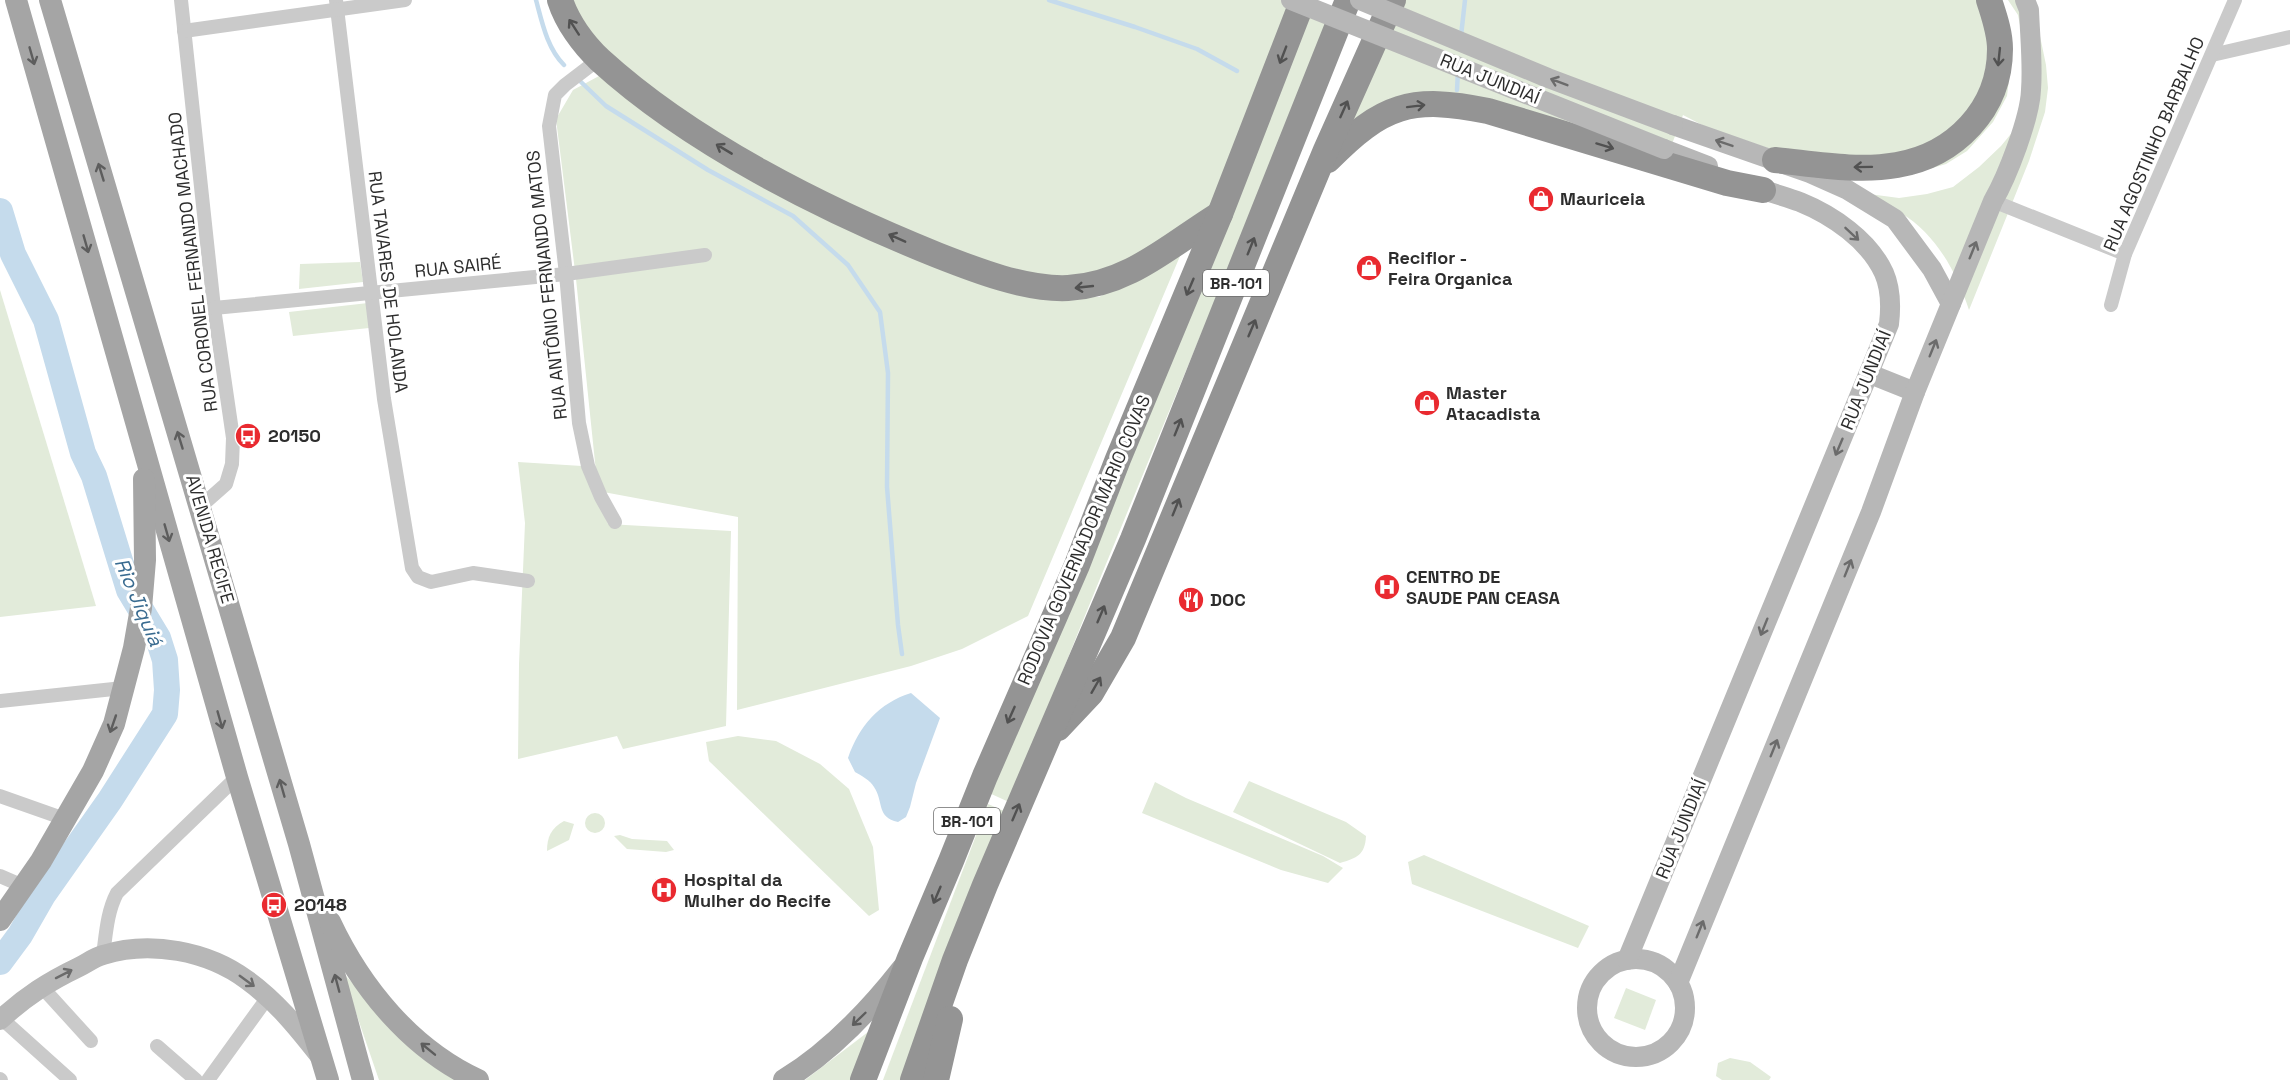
<svg xmlns="http://www.w3.org/2000/svg" width="2290" height="1080" viewBox="0 0 2290 1080" font-family="'Space Grotesk',sans-serif">
<rect width="100%" height="100%" fill="#fff"/>
<g fill="#e2ebda">
<path d="M560,0H1303L1220,214L1139,269L1032,286L781,182L581,38Z"/>
<path d="M1385,0H1985L2010,71L2007,96L1993,122L1967,151L1946,164L1905,176L1857,175L1826,168L1706,127L1683,115L1664,165L1446,99L1328,144Z"/>
<path d="M2008,0H2026L2035,12L2046,65L2048,88L2045,112L2029,161L1969,310C1957,273 1936,234 1901,213C1887,204 1870,199 1854,192L1899,198L1927,194L1953,187L1979,167L2001,146L2019,124L2029,70L2018,15Z"/>
<path d="M1305,13L1327,22C1226,284 1111,541 1011,803L987,792Z"/>
<path d="M599,76L788,195L1032,296L1099,297L1154,268L1183,249L1028,616L962,649L911,666L737,710L738,517L598,491L576,279L556,119L573,90Z"/>
<path d="M360,262L363,282L299,289L300,264Z"/>
<path d="M0,290L96,606L0,617Z"/>
<path d="M368,303L369,328L293,336L289,312Z"/>
<path d="M518,462L582,466L608,524L731,531L726,726L623,749L617,736L518,759L519,664L525,523Z"/>
<path d="M738,736L776,741L820,764L849,789L873,847L879,910L869,916L709,761L706,742Z"/>
<path d="M1249,781L1346,822L1366,836C1365,855 1357,858 1340,863L1233,812Z"/>
<path d="M1155,782L1186,798L1323,856L1343,868L1328,883L1281,870L1142,813Z"/>
<path d="M988,804L1011,814L910,1080H883Z"/>
<circle cx="595" cy="823" r="10"/>
<path d="M564,821L574,824L569,840L547,851C547,837 551,828 564,821Z"/>
<path d="M620,835L632,839L667,841L674,850L666,852L627,849L614,836Z"/>
<path d="M1424,855L1589,926L1578,948L1412,884L1408,862Z"/>
<path d="M342,972L366,997L461,1080H379Z"/>
<path d="M1626,988L1656,1000L1645,1030L1614,1018Z"/>
<path d="M868,1032L877,1059L868,1080H805Z"/>
<path d="M1730,1058L1750,1062L1771,1077L1769,1080H1722L1716,1076L1718,1063Z"/>
</g>
<path fill="#c5dbec" d="M911,693L940,718L916,783L910,807L906,817L898,822C876,817 884,802 874,787C870,780 862,776 855,772L848,758C859,726 879,703 911,693Z"/>
<g fill="none" stroke-linecap="round" stroke-linejoin="round">
<g stroke="#c5dbec" stroke-width="4.5">
<path d="M536,0C542,22 547,48 564,65"/>
<path d="M1049,0L1135,27L1197,49L1237,71"/>
<path d="M1461,36L1465,0"/>
<path d="M581,82L606,106L708,170L793,216L848,265L880,312L888,373L887,487L898,625L902,654"/>
<path d="M1457,90L1458,71"/>
</g>
<path stroke="#c5dbec" stroke-width="26" d="M0,211L13,254L46,320L83,453L94,476L129,590L158,638L165,660L167,690L165,714L110,800L43,895L20,935L0,962"/>
<g stroke="#cacaca" stroke-width="14">
<path d="M181,0L214,308L233,438L232,464L226,484L200,507"/>
<path d="M336,0L384,399L412,568L418,577L431,582L473,573L528,581"/>
<path d="M184,31L405,0"/>
<path d="M2212,55L2290,37"/>
<path d="M599,59L565,85L555,95L549,126L566,274L579,423L588,466L601,497L615,522"/>
<path d="M1993,201L2125,254"/>
<path d="M2111,305L2125,254L2235,0"/>
<path d="M214,308L566,274L705,255"/>
<path d="M0,701L123,688"/>
<path d="M0,796L65,819"/>
<path d="M0,876L23,886"/>
<path d="M103,955C106,934 107,912 117,893L237,777"/>
<path d="M41,986L91,1041"/>
<path d="M1,1018L70,1080"/>
<path d="M157,1046L196,1080"/>
<path d="M0,1079L1,1080"/>
<path d="M208,1080L268,997"/>
</g>
<g stroke="#b7b7b7" stroke-width="20">
<path d="M1673,125L1810,173L1846,189L1895,219L1932,269L1951,304"/>
<path d="M1664,149L1708,166"/>
<path d="M1870,374L1915,392"/>
<circle cx="1636" cy="1008" r="49"/>
<path d="M1627,960L1889,324C1891,307 1891,289 1884,273C1869,240 1832,215 1800,202C1784,196 1767,192 1751,185"/>
<path d="M1678,983L1871,512L1915,392L1993,201C2007,177 2030,118 2031,90C2033,64 2030,37 2029,10L2025,0"/>
<path d="M0,1020C26,996 48,982 79,967C87,963 95,957 103,955C150,940 208,951 247,980C276,1001 297,1027 319,1055"/>
</g>
<g stroke="#a5a5a5" stroke-width="22">
<path d="M16,0L237,777L328,1080"/>
<path d="M50,0L299,844L363,1080"/>
<path d="M0,920L41,861L93,771L114,724L134,648L141,608L145,560L144,479"/>
<path d="M330,922C361,988 411,1049 478,1080"/>
<path d="M784,1080C830,1052 869,1011 902,969"/>
</g>
<g stroke="#949494" stroke-width="26">
<path d="M560,0C567,22 583,44 600,60C691,143 823,209 937,255C975,270 1026,290 1068,288C1129,285 1171,244 1220,214"/>
<path d="M1328,160C1382,105 1411,95 1488,111L1727,183L1763,190"/>
<path d="M1775,160C1815,164 1857,172 1897,165C1955,155 2000,109 2000,49C2000,32 1994,16 1989,0"/>
<path d="M1058,728L1091,693L1123,638L1326,150L1393,0"/>
<path d="M863,1080L910,958L951,861L985,776L1077,565L1118,459L1220,214L1303,0"/>
<path d="M913,1080L955,960L985,885L1133,539L1348,0"/>
<path d="M936,1080L950,1019"/>
</g>
<g stroke="#b7b7b7" stroke-width="20">
<path d="M1291,0L1664,149"/>
<path d="M1360,0L1548,78L1673,125"/>
</g>
</g>
<defs><path id="oneway-shaft" d="M-6 0H5M1.5-3L5.5 0L1.5 3" fill="none" stroke-width="1.6" stroke-linecap="round" stroke-linejoin="round" transform="scale(1.5)"/></defs>
<g stroke="#515151">
<use href="#oneway-shaft" transform="translate(574 27) rotate(-123)"/>
<use href="#oneway-shaft" transform="translate(1283 55) rotate(111)"/>
<use href="#oneway-shaft" transform="translate(1999 57) rotate(96)"/>
<use href="#oneway-shaft" transform="translate(1416 106) rotate(-7)"/>
<use href="#oneway-shaft" transform="translate(1344 109) rotate(-66)"/>
<use href="#oneway-shaft" transform="translate(1605 146) rotate(17)"/>
<use href="#oneway-shaft" transform="translate(724 149) rotate(-149)"/>
<use href="#oneway-shaft" transform="translate(1863 167) rotate(179)"/>
<use href="#oneway-shaft" transform="translate(897 238) rotate(-156)"/>
<use href="#oneway-shaft" transform="translate(1251 246) rotate(-68)"/>
<use href="#oneway-shaft" transform="translate(1084 287) rotate(174)"/>
<use href="#oneway-shaft" transform="translate(1190 287) rotate(113)"/>
<use href="#oneway-shaft" transform="translate(1252 328) rotate(-67)"/>
<use href="#oneway-shaft" transform="translate(1178 427) rotate(-68)"/>
<use href="#oneway-shaft" transform="translate(1176 507) rotate(-68)"/>
<use href="#oneway-shaft" transform="translate(1101 614) rotate(-67)"/>
<use href="#oneway-shaft" transform="translate(1096 685) rotate(-60)"/>
<use href="#oneway-shaft" transform="translate(1011 715) rotate(114)"/>
<use href="#oneway-shaft" transform="translate(1016 812) rotate(-67)"/>
<use href="#oneway-shaft" transform="translate(937 895) rotate(113)"/>
</g>
<g stroke="#5d5d5d">
<use href="#oneway-shaft" transform="translate(32 56) rotate(74)"/>
<use href="#oneway-shaft" transform="translate(101 172) rotate(-107)"/>
<use href="#oneway-shaft" transform="translate(86 244) rotate(74)"/>
<use href="#oneway-shaft" transform="translate(180 440) rotate(-107)"/>
<use href="#oneway-shaft" transform="translate(167 533) rotate(74)"/>
<use href="#oneway-shaft" transform="translate(220 720) rotate(74)"/>
<use href="#oneway-shaft" transform="translate(113 724) rotate(109)"/>
<use href="#oneway-shaft" transform="translate(282 788) rotate(-106)"/>
<use href="#oneway-shaft" transform="translate(337 983) rotate(-105)"/>
<use href="#oneway-shaft" transform="translate(859 1019) rotate(136)"/>
<use href="#oneway-shaft" transform="translate(428 1049) rotate(-141)"/>
</g>
<g stroke="#6b6b6b">
<use href="#oneway-shaft" transform="translate(1559 82) rotate(-159)"/>
<use href="#oneway-shaft" transform="translate(1724 143) rotate(-161)"/>
<use href="#oneway-shaft" transform="translate(1852 234) rotate(43)"/>
<use href="#oneway-shaft" transform="translate(1973 250) rotate(-68)"/>
<use href="#oneway-shaft" transform="translate(1933 348) rotate(-68)"/>
<use href="#oneway-shaft" transform="translate(1839 447) rotate(113)"/>
<use href="#oneway-shaft" transform="translate(1848 568) rotate(-68)"/>
<use href="#oneway-shaft" transform="translate(1764 627) rotate(112)"/>
<use href="#oneway-shaft" transform="translate(1774 748) rotate(-68)"/>
<use href="#oneway-shaft" transform="translate(1700 929) rotate(-68)"/>
<use href="#oneway-shaft" transform="translate(64 974) rotate(-27)"/>
<use href="#oneway-shaft" transform="translate(247 981) rotate(36)"/>
</g>
<defs>
<g id="shop-disc" transform="scale(1.35)"><circle r="9.5" fill="#e92a30" stroke="#fff"/><path d="M-5-2.5h2.3a2.7 3.5 0 0 1 5.4 0H5L5.5 6h-11ZM-1.5-2.5h3a1.5 2.3 0 0 0-3 0Z" fill="#fff"/></g>
<g id="bus-disc" transform="scale(1.35)"><circle r="9.5" fill="#e92a30" stroke="#fff"/><path d="M-5-6H5V4H4V6H2V4H-2V6H-4V4H-5ZM-3.5-4V0h7V-4ZM-3.5 1.2v1.5H-2V1.2ZM2 1.2v1.5H3.5V1.2Z" fill="#fff"/></g>
<g id="hospital-disc" transform="scale(1.35)"><circle r="9.5" fill="#e92a30" stroke="#fff"/><path d="M-5-5h3v3.5h4V-5h3V5h-3V1.5h-4V5h-3Z" fill="#fff"/></g>
<g id="restaurant-disc" transform="scale(1.35)"><circle r="9.5" fill="#e92a30" stroke="#fff"/><path d="M-5-6h1v4h1v-4h1v4h1v-4h1v5L-1.5 .5V6h-2V.5L-5-1ZM5-6V6H3V1.5H1.5Q1.5-4 5-6Z" fill="#fff"/></g>
</defs>
<g fill-rule="evenodd">
<use href="#shop-disc" x="1541" y="199"/>
<use href="#shop-disc" x="1369" y="268"/>
<use href="#shop-disc" x="1427" y="403"/>
<use href="#bus-disc" x="248" y="436"/>
<use href="#hospital-disc" x="1387" y="587"/>
<use href="#restaurant-disc" x="1191" y="600"/>
<use href="#hospital-disc" x="664" y="890"/>
<use href="#bus-disc" x="274" y="905"/>
</g>
<g text-anchor="middle" stroke-width="6" stroke-linejoin="round" paint-order="stroke">
<g fill="#fff" stroke="#6c6c6c" stroke-width="1.5">
<rect x="1203" y="270" width="66" height="26" rx="4.5"/>
<rect x="934" y="808" width="66" height="26" rx="4.5"/>
</g>
<g font-size="16" font-weight="bold" fill="#2d2d2d">
<text x="1236" y="289">BR-101</text>
<text x="967" y="827">BR-101</text>
</g>
<g font-size="18" fill="#2d2d2d" stroke="#fff">
<text transform="translate(1490 79) rotate(22)" y="6">RUA JUNDIAÍ</text>
<text transform="translate(2154 144) rotate(-67)" y="6">RUA AGOSTINHO BARBALHO</text>
<text transform="translate(193 262) rotate(-97)" y="6">RUA CORONEL FERNANDO MACHADO</text>
<text transform="translate(458 267) rotate(-6)" y="6">RUA SAIRÉ</text>
<text transform="translate(388 282) rotate(83)" y="6">RUA TAVARES DE HOLANDA</text>
<text transform="translate(547 285) rotate(-96)" y="6">RUA ANTÔNIO FERNANDO MATOS</text>
<text transform="translate(1866 380) rotate(-68)" y="6">RUA JUNDIAÍ</text>
<text transform="translate(210 539) rotate(74)" y="6">AVENIDA RECIFE</text>
<text transform="translate(1084 540) rotate(-67)" y="6">RODOVIA GOVERNADOR MÁRIO COVAS</text>
<text transform="translate(1681 829) rotate(-68)" y="6">RUA JUNDIAÍ</text>
</g>
<g font-size="18" font-weight="bold" fill="#2d2d2d" stroke="#fff" text-anchor="start">
<text x="1560" y="205">Mauriceia</text>
<text x="1388" y="264">Reciflor -<tspan x="1388" dy="21">Feira Organica</tspan></text>
<text x="1446" y="399">Master<tspan x="1446" dy="21">Atacadista</tspan></text>
<text x="268" y="442">20150</text>
<text x="1406" y="583">CENTRO DE<tspan x="1406" dy="21">SAUDE PAN CEASA</tspan></text>
<text x="1210" y="606">DOC</text>
<text x="684" y="886">Hospital da<tspan x="684" dy="21">Mulher do Recife</tspan></text>
<text x="294" y="911">20148</text>
</g>
<g font-size="20" font-style="italic" fill="#396b90" stroke="#fff">
<text transform="translate(139 602) rotate(67)" y="7">Rio Jiquiá</text>
</g>
</g>
</svg>
